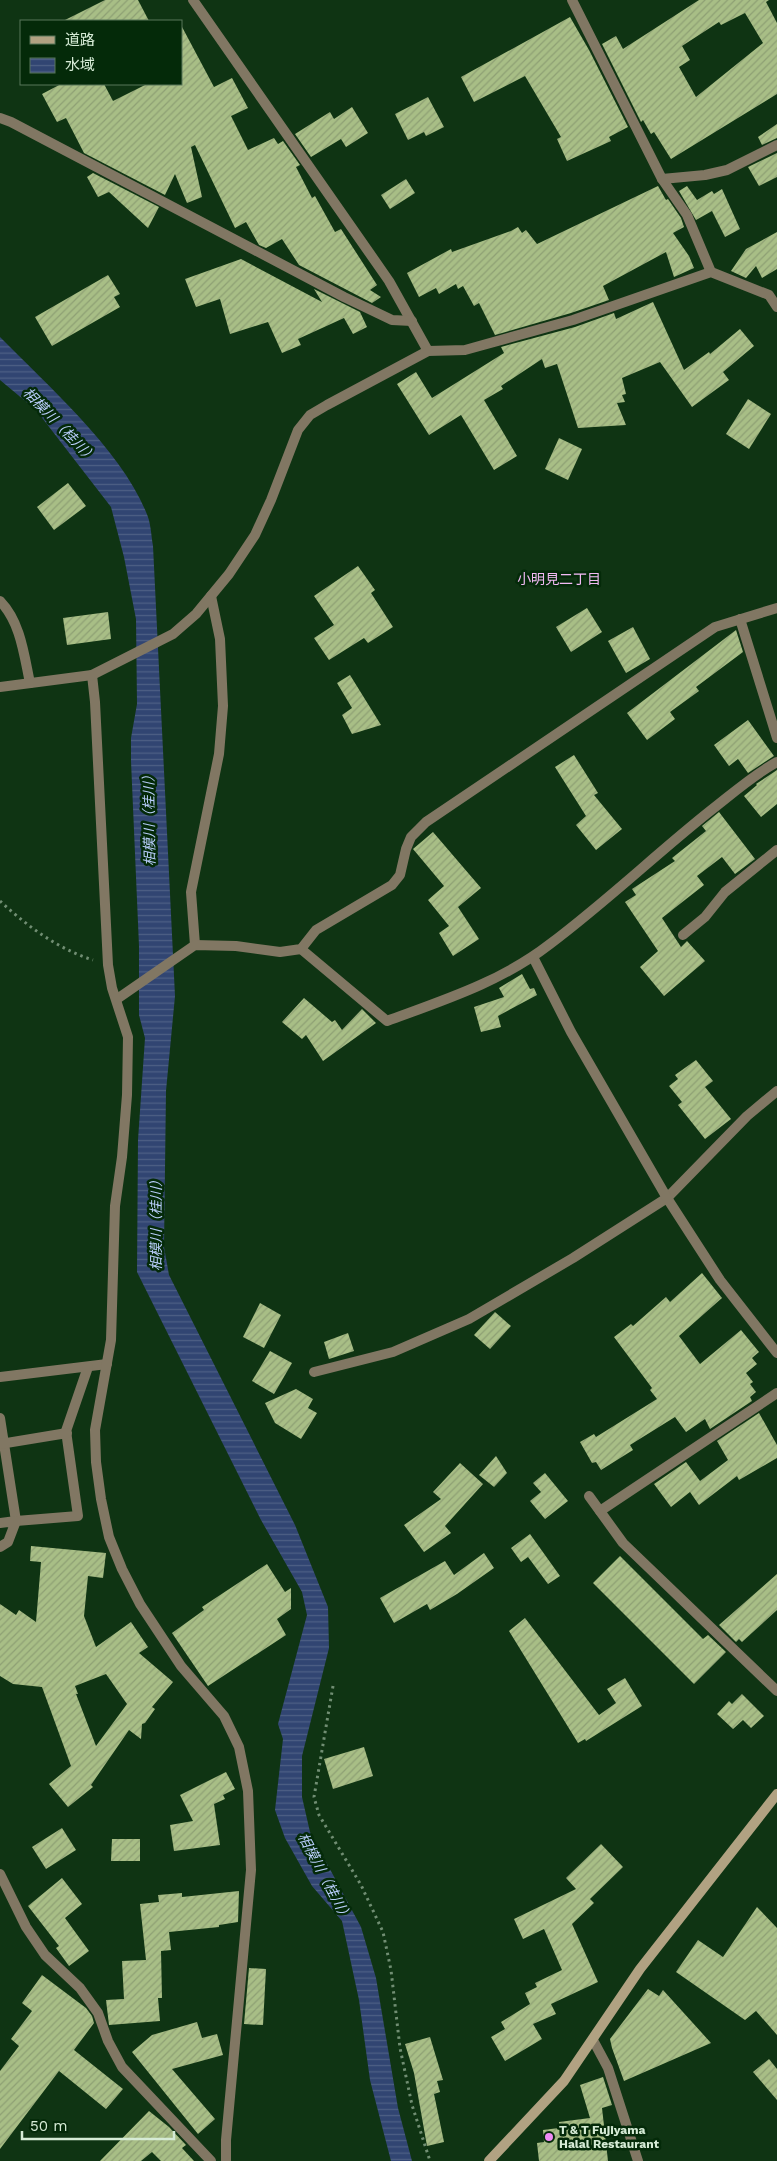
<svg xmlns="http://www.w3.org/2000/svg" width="777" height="2161" viewBox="0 0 777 2161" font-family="'Work Sans','Noto Sans JP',sans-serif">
<defs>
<pattern id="water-rules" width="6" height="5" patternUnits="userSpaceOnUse" patternTransform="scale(1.25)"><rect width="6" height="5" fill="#314572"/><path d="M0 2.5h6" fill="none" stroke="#4e6085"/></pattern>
<pattern id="building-hatch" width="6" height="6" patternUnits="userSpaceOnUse" patternTransform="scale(1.25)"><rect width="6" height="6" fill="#a8be86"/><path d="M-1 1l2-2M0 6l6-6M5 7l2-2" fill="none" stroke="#8ea074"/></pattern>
</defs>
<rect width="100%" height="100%" fill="#0f3413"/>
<path fill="url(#water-rules)" d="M0,337C47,385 121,450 146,512C151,522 151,535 153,546L175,996L166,1091L164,1247L169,1275L295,1525L328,1607L329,1648L302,1756V1797L310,1832L361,1927L376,1978L398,2108L412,2161H391L370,2080L359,2000L342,1921L312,1886L285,1838L275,1810L283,1739L278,1724L307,1615L302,1592L261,1520L137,1272L138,1140L145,1038L139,1015V946L131,761V738L137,704L136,619L124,557L111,507L36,410L0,380Z"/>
<g fill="url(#building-hatch)" fill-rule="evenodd">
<path d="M105,0H138L149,21H63Z"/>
<path d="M699,0H769L766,2L777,23V94L671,159L654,132L651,134L643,120L641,122L602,44L616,36L623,49ZM745,13L763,43L696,97L679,67L690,60L682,46L719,22L721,25Z"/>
<path d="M570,17L589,50L628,127L609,137L611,141L567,161L557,139L561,137L525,76L474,102L461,77Z"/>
<path d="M181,25L214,87L232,78L248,108L231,116L248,150L274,138L278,144L283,141L300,165L296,167L312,198L315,196L335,232L341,229L377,285L370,290L381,297L372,303L299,265L282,239L266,248L259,245L246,222L235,228L195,145L191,147L202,197L187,203L175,174L165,195L84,153L66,118L57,122L42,94L61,84H104L113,101L147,84H181Z"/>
<path d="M428,97L444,127L426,136L424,132L408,140L395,114Z"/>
<path d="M352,107L368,133L346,147L341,139L311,157L295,134L330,112L334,119Z"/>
<path d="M777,124V138L762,145L758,137Z"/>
<path d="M777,153V177L759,186L748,167Z"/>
<path d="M93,173L159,207L148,228L109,192L98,197L87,177Z"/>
<path d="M406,179L415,193L390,209L381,195Z"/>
<path d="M658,186L666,200L668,199L681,218L684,227L673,233L689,256L694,268L674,277L666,252L603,286L609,300L571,313L495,335L479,303L474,306L463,286L458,289L456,284L439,294L436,288L419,297L407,273L451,249L452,252L511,231L518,227L522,233L526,230L537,244Z"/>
<path d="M687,186L697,200L712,191L714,194L722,189L740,229L725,237L712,211L696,220L679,191Z"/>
<path d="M777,232V269L762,278L756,266L746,278L731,271L746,249Z"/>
<path d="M241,259L322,302L314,289L360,312L367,327L353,334L344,318L298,339L301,345L282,353L268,322L230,334L220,299L196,307L185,279Z"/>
<path d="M108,275L120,294L114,297L120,307L52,346L35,317Z"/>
<path d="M653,302L684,370L709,352L710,354L740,329L754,346L723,372L729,380L692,407L660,362L622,378L626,394L622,395L625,402L617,403L626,425L578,428L557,364L545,368L542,359L501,386L503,389L484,400L517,456L494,470L461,415L429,435L397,384L416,372L432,398L504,353L501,347L575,327L614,313L616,319Z"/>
<path d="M748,399L771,414L749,449L726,434Z"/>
<path d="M559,438L582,449L568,480L545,469Z"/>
<path d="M68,483L86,506L54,530L37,507Z"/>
<path d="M358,566L375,590L371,593L393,627L368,643L364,638L329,660L314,638L334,625L314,596Z"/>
<path d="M587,608L602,632L571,652L556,627Z"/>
<path d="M108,612L111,639L67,645L63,618Z"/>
<path d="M633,627L650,659L626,673L608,641Z"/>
<path d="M736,630L743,652L696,687L699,691L670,712L675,719L647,740L627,713Z"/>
<path d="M350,675L381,725L352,734L342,715L352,708L337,683Z"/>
<path d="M748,720L774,756L748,773L738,759L729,766L714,745Z"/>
<path d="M574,755L598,793L594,795L622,829L596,850L576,825L586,816L555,767Z"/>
<path d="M777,770V804L761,817L744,796L757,785L756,784Z"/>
<path d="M719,812L755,859L735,874L722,857L697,876L704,885L662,918L681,947L687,941L705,961L664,996L640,967L658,951L625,902L636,895L632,889L675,861L672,858L706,831L702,826Z"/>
<path d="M433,832L481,888L458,907L479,939L453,956L439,933L449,926L428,900L444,886L413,849Z"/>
<path d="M522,974L530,989L534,988L537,995L498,1016L501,1027L481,1032L474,1007L504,997L499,988Z"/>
<path d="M304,998L332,1022L335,1020L342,1030L362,1009L376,1023L323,1061L306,1035L302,1039L282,1022Z"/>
<path d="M696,1060L713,1081L705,1087L731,1119L705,1139L678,1105L682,1102L669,1086L678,1079L675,1075Z"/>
<path d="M702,1273L722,1298L679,1336L700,1364L741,1330L759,1352L752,1358L757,1364L746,1373L753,1382L750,1384L756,1392L750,1397L752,1401L710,1429L705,1419L686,1432L675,1417L630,1445L633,1450L601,1470L596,1462L592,1463L580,1442L594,1434L596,1437L657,1399L650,1390L652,1388L614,1337L631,1324L633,1326L666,1297L670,1302Z"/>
<path d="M260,1303L281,1315L264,1348L243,1337Z"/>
<path d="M495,1312L511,1326L490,1349L474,1335Z"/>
<path d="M348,1333L354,1351L329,1359L324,1342Z"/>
<path d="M270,1351L292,1363L274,1394L252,1381Z"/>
<path d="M296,1389L313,1399L308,1408L317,1413L301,1439L275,1423L265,1403Z"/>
<path d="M759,1413L777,1445V1458L739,1480L737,1476L699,1505L690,1492L671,1507L654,1484L686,1462L700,1481L728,1460L717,1441Z"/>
<path d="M496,1456L507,1473L494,1487L479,1475Z"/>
<path d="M460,1463L483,1484L445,1526L451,1533L424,1552L404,1525L441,1499L433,1492Z"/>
<path d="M545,1473L568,1501L545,1519L530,1501L541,1492L533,1483Z"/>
<path d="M530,1534L560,1576L548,1584L528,1557L521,1562L511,1548Z"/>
<path d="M31,1546L106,1553L103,1578L88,1576L84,1616L96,1647L131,1622L148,1647L139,1653L173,1682L152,1707L155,1709L145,1723L142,1724L141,1739L129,1730L91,1785L93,1787L68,1807L49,1784L71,1766L42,1687L13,1684L0,1676V1604L16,1615L19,1610L36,1622L41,1562L30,1561ZM106,1674L127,1704L96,1746L76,1694H78L75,1686Z"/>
<path d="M484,1553L494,1568L457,1594L430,1610L427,1604L394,1623L380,1598L445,1561L454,1575Z"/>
<path d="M620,1556L703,1639L708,1635L726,1652L694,1684L593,1583Z"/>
<path d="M267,1564L285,1592L291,1588V1609L277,1619L286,1635L208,1686L172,1633L204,1610L202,1607Z"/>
<path d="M777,1574V1610L742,1642L739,1639L736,1642L719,1625Z"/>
<path d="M525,1618L599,1715L616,1703L607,1689L625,1678L642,1706L586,1741L585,1739L578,1743L509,1631Z"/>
<path d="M742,1694L764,1716L751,1728L743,1720L733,1729L717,1714L729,1701L732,1704Z"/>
<path d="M364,1747L373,1776L333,1789L324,1759Z"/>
<path d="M226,1772L235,1789L223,1795L225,1799L214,1804L220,1845L174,1851L170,1825L193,1821L180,1795Z"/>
<path d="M62,1828L76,1850L46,1869L32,1847Z"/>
<path d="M112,1839H140V1861H111Z"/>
<path d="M601,1844L623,1867L590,1899L594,1903L572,1924L598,1982L551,2004L556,2014L533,2024L542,2039L505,2061L491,2037L505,2029L501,2022L530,2004L525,1993L537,1987L535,1983L562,1970L544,1929L523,1939L514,1919L576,1889L566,1878Z"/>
<path d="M62,1878L82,1904L65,1918L89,1951L69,1966L56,1948L59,1946L28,1906Z"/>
<path d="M239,1891L238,1922L219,1925V1927L169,1932L171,1950L161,1951L162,1998H158L160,2021L109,2025L106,2000L124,1999L122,1961L146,1960L140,1904L159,1902L158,1895L182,1893V1897Z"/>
<path d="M757,1907L777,1928V2035L756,2011L745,2020L676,1972L698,1940L723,1957Z"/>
<path d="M249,1968L266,1969L263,2025L244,2024Z"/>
<path d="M42,1975L86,2008L92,2016L94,2023L74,2050L123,2089L106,2109L59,2071L0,2149V2071L19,2046L11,2039L32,2011L22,2003Z"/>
<path d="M648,1989L659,1996L663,1990L711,2043L624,2081L612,2048L610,2039Z"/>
<path d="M197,2022L202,2038L217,2034L223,2055L172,2069L215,2119L198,2134L132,2052L152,2035Z"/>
<path d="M430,2037L443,2080L437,2081L440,2092L434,2094L444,2142L427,2146L414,2073L405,2044Z"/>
<path d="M769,2059L777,2069V2100L753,2072Z"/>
<path d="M603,2077L612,2105L602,2108L608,2161H539L537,2143L544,2142L543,2130L559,2128V2122L590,2118L580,2085Z"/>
<path d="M149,2111L169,2127L186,2145L182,2148L194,2161H161L152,2152L141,2161H100Z"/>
</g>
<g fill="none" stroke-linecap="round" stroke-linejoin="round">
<g stroke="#718e73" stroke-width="3" stroke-dasharray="2.5 4" stroke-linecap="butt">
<path d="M0,901C27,926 58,949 93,960"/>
<path d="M333,1686L314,1797L319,1815L361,1885L383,1932L391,1970L400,2048L412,2105L430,2161"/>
</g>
<g stroke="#817763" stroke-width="10">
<path d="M662,179L705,175L727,170L777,145"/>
<path d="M740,619L777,738"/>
<path d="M683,935L705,917L725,892L777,850"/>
<path d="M195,945L191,892L219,754L223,706L220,639L211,596"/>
<path d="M301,949L387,1021C444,1000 501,982 550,944C606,902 656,854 710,811C732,794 753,775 777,762"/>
<path d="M117,999L195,945L236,946L280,952L301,949L316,930L392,885L400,875L406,849L411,837L426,822L715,627L777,608"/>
<path d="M314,1372L393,1352L469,1319L573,1258L667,1198L747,1116L777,1091"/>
<path d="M0,1377L107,1364"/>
<path d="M0,1418L16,1521L78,1516L66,1431L88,1367"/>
<path d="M0,1444L67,1433"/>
<path d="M0,1523L16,1521L8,1542L0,1547"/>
</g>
<g stroke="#817763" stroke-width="10">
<path d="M193,0L389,281L428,351"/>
<path d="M572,0L662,179L687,215L711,272"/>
<path d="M0,118L11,122L344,297L392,320L412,321"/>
<path d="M0,601C21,623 24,655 30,683"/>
<path d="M92,675L95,702L108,965L112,988L128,1037L127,1095L122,1157L115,1206L111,1340L95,1430L96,1462L101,1499L109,1537L122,1569L140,1604L181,1666L224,1716L239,1747L248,1791L251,1870L226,2140V2161"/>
<path d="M0,687L92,675L173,634L196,614L229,574L255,535L271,500L298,430L310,415L327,405L428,351L465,350L573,320L711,272L769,295L777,307"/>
<path d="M533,957L571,1032L667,1198L720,1280L777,1353"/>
<path d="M589,1496L623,1543L777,1691"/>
<path d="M600,1511L777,1393"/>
<path d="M0,1874L26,1927L45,1955L80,1988L98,2013L108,2041L122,2067L211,2161"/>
<path d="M593,2040L608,2068L638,2161"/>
</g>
<path stroke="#b1a282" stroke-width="10" d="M489,2161L564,2081L640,1969L777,1794"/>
</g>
<circle fill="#f08bf5" stroke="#042a09" stroke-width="2" cx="549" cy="2137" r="5"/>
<g text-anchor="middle" stroke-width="5" stroke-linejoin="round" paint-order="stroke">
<g font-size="12" font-weight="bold" fill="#d6ebd6" stroke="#042a09" text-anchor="start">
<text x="559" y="2134">T &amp; T Fujiyama<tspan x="559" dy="14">Halal Restaurant</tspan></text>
</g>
<g font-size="14" font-style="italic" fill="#b9cefb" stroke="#042a09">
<text transform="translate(60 425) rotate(46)" y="5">相模川（桂川）</text>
<text transform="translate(149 817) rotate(-91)" y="5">相模川（桂川）</text>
<text transform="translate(156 1222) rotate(-90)" y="5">相模川（桂川）</text>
<text transform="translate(325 1877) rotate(62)" y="5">相模川（桂川）</text>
</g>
<g font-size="14" fill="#f2baf4" stroke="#042a09">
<text x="559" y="584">小明見二丁目</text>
</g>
</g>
<rect x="20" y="20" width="162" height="65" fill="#042a09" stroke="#58775b"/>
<rect x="30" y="36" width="25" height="8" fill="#b1a282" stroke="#58775b"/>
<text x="65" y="45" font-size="15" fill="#d6ebd6">道路</text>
<rect x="30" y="58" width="25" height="15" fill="url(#water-rules)" stroke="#58775b"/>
<text x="65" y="70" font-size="15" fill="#d6ebd6">水域</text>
<path d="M22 2131v8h152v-8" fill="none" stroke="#d6ebd6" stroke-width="2.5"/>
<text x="30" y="2131" font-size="15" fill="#d6ebd6" stroke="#042a09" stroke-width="4" paint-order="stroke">50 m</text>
</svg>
